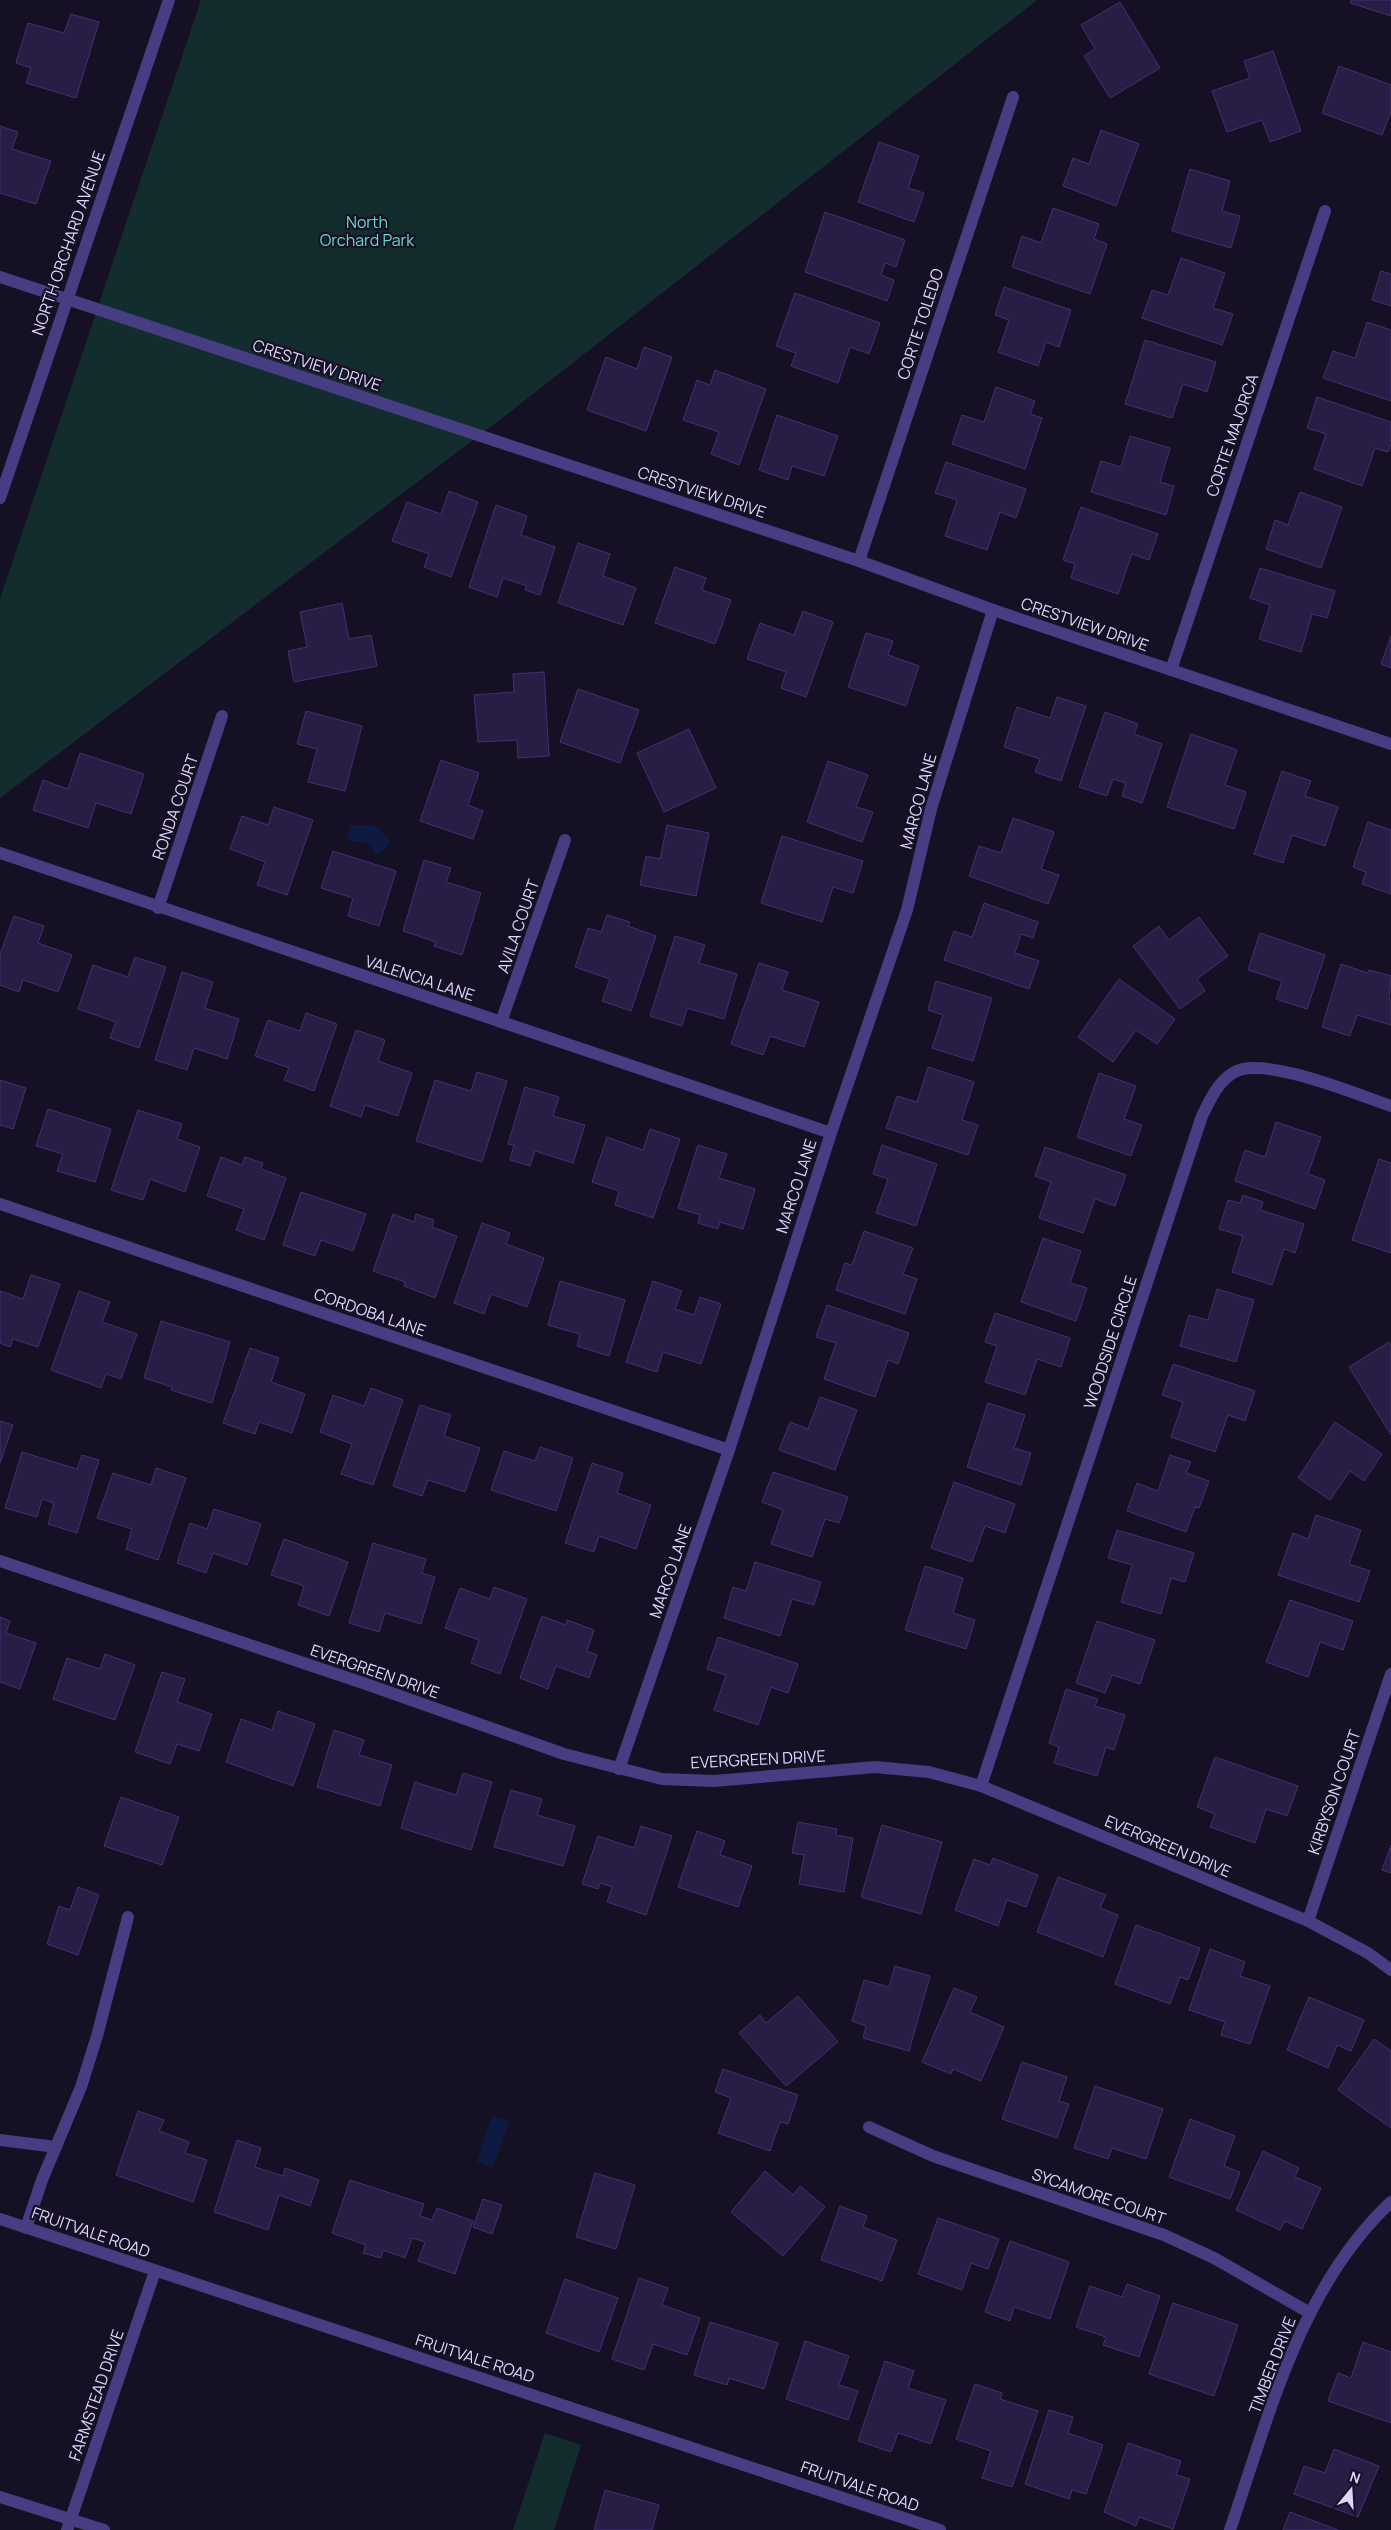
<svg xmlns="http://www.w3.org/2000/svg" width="1391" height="2530" viewBox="0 0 1391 2530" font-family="Manrope,sans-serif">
<rect width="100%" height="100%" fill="#161025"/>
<g fill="#132d2f">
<path d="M201,0H1037L506,415L0,798V599Z"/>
<path d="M545,2433L581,2445L554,2530H513Z"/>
</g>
<g fill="#0d1b42">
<path d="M349,825L377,826L391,843L377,855L369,844L348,840Z"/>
<path d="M492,2116L509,2121L493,2168L477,2162Z"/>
</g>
<g fill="#291d45" stroke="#433070">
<path d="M1351,0H1391V16L1350,3Z"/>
<path d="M1120,2L1160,68L1110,98L1084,56L1095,49L1081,25Z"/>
<path d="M71,14L99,22L76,98L26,83L31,68L16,63L28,23L64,33Z"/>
<path d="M1273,51L1301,131L1270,142L1262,120L1227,132L1212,91L1250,78L1244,61Z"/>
<path d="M1339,66L1391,85V111L1382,135L1322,113Z"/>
<path d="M0,126L18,132L12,149L51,161L36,204L0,193Z"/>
<path d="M1101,130L1139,144L1116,206L1063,186L1073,158L1089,164Z"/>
<path d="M879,142L919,156L908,188L924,193L914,222L858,202Z"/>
<path d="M1190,169L1230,181L1222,211L1240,216L1231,248L1172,231Z"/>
<path d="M1053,208L1099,224L1094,239L1107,244L1090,294L1012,267L1022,236L1041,243Z"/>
<path d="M825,212L905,240L896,267L885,263L881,275L894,280L887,301L805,272Z"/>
<path d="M1181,258L1225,273L1213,308L1233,314L1222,345L1142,318L1152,290L1168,295Z"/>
<path d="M1381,271L1391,274V306L1372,300Z"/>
<path d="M1004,287L1071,310L1059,347L1046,342L1038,366L998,352L1009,320L995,315Z"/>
<path d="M795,293L880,323L869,354L850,347L838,383L791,366L796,353L776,346Z"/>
<path d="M1367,322L1391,330V401L1323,378L1333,351L1355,358Z"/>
<path d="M1145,340L1216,362L1207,392L1183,384L1172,418L1125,404Z"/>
<path d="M644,347L672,357L646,431L587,410L606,357L637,369Z"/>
<path d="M715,370L766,389L739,465L711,454L719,432L683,420L697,380L710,385Z"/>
<path d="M996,387L1035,401L1030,414L1042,418L1025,469L952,444L962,415L984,422Z"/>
<path d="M1317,397L1391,422V443L1388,452L1375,448L1362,486L1314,469L1326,434L1307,428Z"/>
<path d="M777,415L838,436L824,476L792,466L788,480L759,470Z"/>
<path d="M1130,436L1170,448L1160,482L1174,486L1166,515L1091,492L1101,461L1121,467Z"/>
<path d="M946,462L1026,489L1016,518L1000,512L987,550L945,536L957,500L935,493Z"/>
<path d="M449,491L478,502L451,577L424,567L429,554L392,541L407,502L441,514Z"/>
<path d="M1300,492L1342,507L1321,568L1266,549L1275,520L1288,525Z"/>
<path d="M496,505L527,516L521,535L555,547L540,595L525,590L527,586L503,578L497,597L469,587Z"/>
<path d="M1081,507L1158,534L1149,560L1132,554L1118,594L1071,578L1075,564L1063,560Z"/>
<path d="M578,543L610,554L603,576L636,588L623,625L558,603Z"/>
<path d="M675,567L706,578L702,590L731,600L715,644L655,623Z"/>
<path d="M1260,568L1335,591L1327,618L1312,614L1301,652L1259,639L1270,605L1250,598Z"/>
<path d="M342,603L349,639L371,635L377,666L294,682L288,651L307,647L300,612Z"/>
<path d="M803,611L833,622L806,697L781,688L786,672L747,659L760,623L794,635Z"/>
<path d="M866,633L893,641L888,655L919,666L906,706L848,687Z"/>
<path d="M1391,636V668L1381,664Z"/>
<path d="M544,672L549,756L518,758L517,740L478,742L474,695L514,692L513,674Z"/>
<path d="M578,689L639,710L620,763L560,742Z"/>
<path d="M1057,697L1086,706L1061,781L1035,772L1040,759L1004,747L1017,707L1050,718Z"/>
<path d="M306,711L362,726L345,791L308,782L317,749L297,744Z"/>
<path d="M1105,712L1138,724L1134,734L1162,744L1142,803L1122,796L1126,783L1113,779L1107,796L1079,787Z"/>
<path d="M689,729L716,788L664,812L637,753Z"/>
<path d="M1191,734L1237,750L1225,785L1246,792L1234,829L1167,807Z"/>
<path d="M80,753L144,774L131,814L96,803L88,828L33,810L43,780L68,789Z"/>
<path d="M441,760L479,773L468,805L483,811L473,839L420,821Z"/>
<path d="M828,761L868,775L856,807L873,812L862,842L807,822Z"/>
<path d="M1282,771L1311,781L1305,796L1338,807L1325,846L1292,835L1283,863L1254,854Z"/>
<path d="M274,807L313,820L287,895L257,885L265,862L230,849L242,816L268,825Z"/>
<path d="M1013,818L1054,832L1041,869L1059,875L1048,904L969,876L979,846L1001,853Z"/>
<path d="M1368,822L1391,830V894L1362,884L1366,872L1353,867Z"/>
<path d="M667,825L709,833L696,896L640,885L646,856L660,859Z"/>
<path d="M782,836L863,861L853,893L833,887L822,922L761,903Z"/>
<path d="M333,851L396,871L379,926L348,916L353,898L321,888Z"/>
<path d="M424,860L451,868L446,882L481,893L462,955L434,946L436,942L403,931Z"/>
<path d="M984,903L1038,922L1033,938L1021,934L1015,953L1039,961L1029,989L944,960L954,931L972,937Z"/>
<path d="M607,915L630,922L628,926L656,936L631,1011L602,1001L610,979L575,967L588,928L601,932Z"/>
<path d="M14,916L44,926L38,943L72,955L58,992L23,980L19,992L0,985V954Z"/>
<path d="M1199,917L1228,956L1197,979L1205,991L1180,1009L1133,946L1159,926L1169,940Z"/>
<path d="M1260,933L1325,955L1307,1009L1276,999L1282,981L1248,970Z"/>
<path d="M675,936L705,945L699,963L737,974L724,1019L687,1008L682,1026L650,1016Z"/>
<path d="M135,957L166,967L139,1048L110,1038L116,1022L78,1009L93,965L128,977Z"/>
<path d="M759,963L788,972L782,990L819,1002L804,1047L770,1036L763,1055L731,1044Z"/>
<path d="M1341,964L1368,973L1369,970L1391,976L1389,1000H1391V1025L1357,1015L1350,1036L1322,1027Z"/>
<path d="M182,972L213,982L205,1008L239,1019L227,1059L194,1048L187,1070L155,1060Z"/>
<path d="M1119,979L1175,1019L1157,1044L1136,1030L1113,1062L1078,1037Z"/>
<path d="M936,981L992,998L973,1061L932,1048L943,1015L928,1010Z"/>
<path d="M306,1013L337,1024L314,1091L284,1080L289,1068L255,1056L268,1020L300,1031Z"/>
<path d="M356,1030L385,1040L378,1061L412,1073L398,1116L365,1105L361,1117L330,1106Z"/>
<path d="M928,1067L974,1082L962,1120L978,1125L968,1155L886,1128L897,1096L917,1102Z"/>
<path d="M477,1072L507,1081L482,1162L416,1141L435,1080L471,1091Z"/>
<path d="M1099,1073L1136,1086L1124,1119L1142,1125L1131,1156L1077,1137Z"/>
<path d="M0,1080L26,1088L13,1129L0,1125Z"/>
<path d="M525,1087L559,1097L553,1116L585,1125L573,1163L535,1151L530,1166L510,1160L514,1145L508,1144Z"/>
<path d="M48,1109L111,1129L95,1182L57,1171L63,1154L36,1146Z"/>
<path d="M138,1110L182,1124L177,1139L200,1147L185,1192L150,1179L143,1200L111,1190Z"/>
<path d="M1276,1122L1321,1137L1308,1174L1325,1180L1315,1209L1235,1181L1245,1150L1265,1157Z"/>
<path d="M650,1129L680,1139L653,1218L615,1205L619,1191L592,1182L607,1137L643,1150Z"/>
<path d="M698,1145L727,1154L719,1178L755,1189L743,1229L720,1222L718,1229L698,1223L700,1215L678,1208Z"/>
<path d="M882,1145L937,1164L916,1226L876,1213L888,1179L873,1174Z"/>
<path d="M1045,1147L1126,1175L1115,1206L1095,1199L1083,1233L1039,1218L1051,1182L1035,1176Z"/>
<path d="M221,1157L242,1165L245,1157L263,1163L261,1169L286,1178L264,1240L236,1230L244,1209L207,1196Z"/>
<path d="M1379,1159L1391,1163V1253L1352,1240Z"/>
<path d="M301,1192L366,1214L353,1251L321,1240L315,1256L283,1245Z"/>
<path d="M1243,1195L1263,1202L1260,1210L1304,1224L1295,1253L1284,1249L1272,1285L1232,1272L1243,1236L1219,1229L1228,1200L1240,1203Z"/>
<path d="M393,1214L414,1222L416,1214L434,1220L432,1227L457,1236L435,1298L404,1286L405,1282L373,1271Z"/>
<path d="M482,1223L510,1233L506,1244L544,1258L527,1307L491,1294L484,1314L454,1303Z"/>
<path d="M864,1231L913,1248L903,1274L917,1279L905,1314L836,1290L845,1263L852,1265Z"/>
<path d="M1043,1238L1081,1251L1070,1283L1087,1288L1076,1321L1021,1302Z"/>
<path d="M31,1275L60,1284L38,1347L13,1339L10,1347L0,1343V1291L23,1299Z"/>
<path d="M560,1281L625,1300L609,1356L577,1346L580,1334L548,1325Z"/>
<path d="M653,1281L682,1291L675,1309L694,1315L700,1297L721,1304L701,1364L663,1352L657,1372L626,1362Z"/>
<path d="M1217,1289L1254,1300L1236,1362L1180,1346L1189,1315L1208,1320Z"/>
<path d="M79,1291L110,1302L102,1322L137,1334L121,1379L106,1374L101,1388L51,1370Z"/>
<path d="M827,1305L909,1333L898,1364L888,1360L875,1397L824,1379L836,1343L816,1337Z"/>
<path d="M995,1313L1070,1338L1061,1367L1037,1359L1025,1395L985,1382L997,1346L985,1342Z"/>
<path d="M161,1321L230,1342L212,1403L171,1390L172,1387L144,1378Z"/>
<path d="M1389,1342L1391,1346V1435L1349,1367Z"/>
<path d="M250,1348L279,1358L271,1382L305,1394L292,1433L259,1422L255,1434L223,1423Z"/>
<path d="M1173,1364L1255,1391L1245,1421L1228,1415L1215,1452L1171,1437L1183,1402L1162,1395Z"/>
<path d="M371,1388L403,1400L373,1485L341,1474L352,1444L320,1432L333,1395L364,1406Z"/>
<path d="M820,1397L857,1410L835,1470L779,1450L790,1422L808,1429Z"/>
<path d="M988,1403L1025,1415L1014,1448L1031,1453L1021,1485L967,1467Z"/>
<path d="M420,1405L451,1415L444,1436L480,1448L465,1492L428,1480L422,1496L393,1486Z"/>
<path d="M0,1421L13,1425L0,1463Z"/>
<path d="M1335,1422L1382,1454L1364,1481L1350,1471L1330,1500L1298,1478Z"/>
<path d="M540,1447L573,1458L556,1511L491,1490L504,1451L535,1461Z"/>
<path d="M22,1452L77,1469L82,1455L99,1460L77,1533L48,1524L54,1503L42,1499L37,1517L5,1508Z"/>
<path d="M1170,1455L1191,1462L1186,1473L1209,1481L1199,1508L1195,1507L1186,1532L1127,1511L1137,1483L1158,1491Z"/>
<path d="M592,1463L623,1473L617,1493L651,1505L636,1549L599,1536L594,1552L565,1543Z"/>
<path d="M156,1468L186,1478L158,1560L126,1549L132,1529L97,1518L113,1473L151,1485Z"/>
<path d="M773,1472L848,1497L839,1523L825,1519L812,1557L771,1544L783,1510L762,1502Z"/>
<path d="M954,1482L1015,1504L1005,1533L985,1526L972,1562L931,1548Z"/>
<path d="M214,1509L261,1524L247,1565L213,1553L206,1573L177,1563L190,1523L207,1529Z"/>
<path d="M1316,1515L1361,1530L1349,1564L1370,1571L1359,1602L1278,1575L1293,1533L1308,1539Z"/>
<path d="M1117,1530L1194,1553L1185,1582L1171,1578L1161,1614L1121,1602L1132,1565L1108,1558Z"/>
<path d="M284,1539L348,1562L329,1616L298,1605L304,1586L271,1575Z"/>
<path d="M373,1543L426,1559L422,1573L435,1577L421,1624L385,1613L379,1632L349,1623Z"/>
<path d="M755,1562L821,1582L814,1605L792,1599L780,1636L724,1618L733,1587L746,1591Z"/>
<path d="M925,1566L963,1578L953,1613L975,1620L966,1649L905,1630Z"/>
<path d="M494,1587L527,1599L500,1674L471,1663L479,1640L445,1628L460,1588L490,1599Z"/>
<path d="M1290,1600L1353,1621L1343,1650L1320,1642L1308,1677L1266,1662Z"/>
<path d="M542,1616L566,1625L567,1620L594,1630L587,1651L597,1655L589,1678L556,1666L548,1689L520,1678Z"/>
<path d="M0,1617L10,1621L6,1633L36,1643L20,1689L0,1682Z"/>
<path d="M1097,1621L1155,1640L1140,1684L1112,1675L1105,1693L1076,1683Z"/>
<path d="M718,1637L798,1664L788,1693L771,1687L758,1725L714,1710L726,1675L707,1669Z"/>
<path d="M105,1654L135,1665L115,1720L53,1699L67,1658L100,1669Z"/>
<path d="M162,1672L185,1679L177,1702L212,1714L199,1751L177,1744L170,1764L135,1752Z"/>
<path d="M1066,1689L1098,1699L1095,1706L1125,1715L1114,1750L1106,1747L1097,1776L1054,1763L1059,1747L1049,1743Z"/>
<path d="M278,1711L315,1724L293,1786L226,1762L241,1719L272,1730Z"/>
<path d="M334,1730L364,1740L359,1755L392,1765L380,1806L317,1787Z"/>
<path d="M1215,1757L1298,1786L1287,1816L1266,1809L1255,1843L1210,1827L1215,1814L1197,1807Z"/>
<path d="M463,1773L492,1782L471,1850L401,1828L415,1782L456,1795Z"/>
<path d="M511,1790L542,1799L537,1815L575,1826L563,1866L494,1847Z"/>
<path d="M121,1797L179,1817L162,1865L104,1846Z"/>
<path d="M798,1822L837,1829L836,1835L853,1838L844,1892L799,1884L804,1855L792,1853Z"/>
<path d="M882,1825L942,1842L921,1914L861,1897Z"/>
<path d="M641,1826L672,1836L646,1915L607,1902L612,1887L600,1883L598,1889L582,1884L598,1836L634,1848Z"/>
<path d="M697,1831L725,1841L720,1855L752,1866L738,1907L678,1887Z"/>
<path d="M1391,1845V1873L1382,1870Z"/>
<path d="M993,1858L1038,1875L1026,1907L1007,1900L998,1926L955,1910L974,1859L990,1865Z"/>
<path d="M1058,1877L1106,1895L1100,1908L1118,1915L1103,1957L1037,1932Z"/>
<path d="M78,1887L99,1895L78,1955L47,1944L59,1906L70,1910Z"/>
<path d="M1136,1925L1200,1948L1188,1980L1180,1977L1170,2004L1115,1984Z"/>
<path d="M1210,1949L1245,1962L1240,1976L1270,1986L1250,2044L1221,2035L1225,2022L1189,2010Z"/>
<path d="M895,1966L930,1976L909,2051L863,2038L866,2026L852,2021L864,1980L889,1987Z"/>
<path d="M954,1988L977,1997L970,2012L1004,2027L981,2081L953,2069L951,2074L922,2062Z"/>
<path d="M798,1996L838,2042L786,2086L739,2033L760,2015L766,2023Z"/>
<path d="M1309,1997L1364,2020L1351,2051L1337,2045L1328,2068L1287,2050Z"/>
<path d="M1374,2039L1391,2051V2128L1338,2090Z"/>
<path d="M1022,2062L1067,2077L1059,2101L1069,2104L1057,2138L1002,2119Z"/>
<path d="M723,2069L798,2095L788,2124L780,2122L770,2151L718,2133L731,2098L715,2092Z"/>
<path d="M1095,2086L1163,2109L1146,2159L1112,2148L1108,2159L1074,2148Z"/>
<path d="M138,2111L164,2120L159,2131L189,2142L185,2153L207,2160L193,2202L116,2175Z"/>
<path d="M1190,2119L1235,2136L1224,2166L1240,2172L1230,2199L1169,2177Z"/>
<path d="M237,2140L261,2148L255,2167L283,2176L285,2168L319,2180L310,2206L279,2195L268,2230L214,2212Z"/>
<path d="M1263,2151L1299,2168L1295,2177L1321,2188L1302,2229L1285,2221L1280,2230L1236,2210Z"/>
<path d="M765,2171L793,2195L800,2186L825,2207L783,2256L731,2212Z"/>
<path d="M595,2173L635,2185L616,2249L576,2237Z"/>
<path d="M350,2180L424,2204L420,2216L432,2220L437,2208L473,2221L455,2274L418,2261L425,2242L412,2238L405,2258L383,2250L381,2258L363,2253L366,2245L332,2233Z"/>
<path d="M483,2199L502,2205L492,2234L473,2227Z"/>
<path d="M840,2206L867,2216L863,2227L897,2240L882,2281L821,2260Z"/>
<path d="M938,2218L999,2239L988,2269L971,2263L962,2290L918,2274Z"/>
<path d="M1010,2241L1069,2262L1050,2319L1014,2307L1010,2321L985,2312Z"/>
<path d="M639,2278L668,2288L662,2305L700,2318L687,2355L653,2344L644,2370L612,2359Z"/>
<path d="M565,2279L618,2298L599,2352L546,2333Z"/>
<path d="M1127,2284L1160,2296L1139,2357L1103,2345L1106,2337L1076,2327L1090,2286L1122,2297Z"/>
<path d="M1173,2303L1238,2325L1214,2396L1149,2374Z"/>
<path d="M710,2322L778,2343L764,2389L729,2378L727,2385L694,2375Z"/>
<path d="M805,2341L849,2356L839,2385L858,2391L848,2420L786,2399Z"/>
<path d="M1363,2342L1391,2352V2423L1328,2401L1338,2373L1351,2378Z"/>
<path d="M885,2361L914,2371L908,2388L946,2400L931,2444L898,2433L891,2452L858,2441Z"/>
<path d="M975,2384L1002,2393L1000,2399L1038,2411L1012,2487L982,2478L991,2451L956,2439Z"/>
<path d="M1049,2410L1073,2417L1068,2433L1103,2445L1086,2494L1072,2490L1069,2499L1025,2484Z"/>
<path d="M1128,2443L1181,2461L1176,2475L1190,2479L1173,2529L1139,2517L1136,2526L1104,2512Z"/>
<path d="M1334,2449L1379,2466L1358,2517L1294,2494L1304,2466L1325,2473Z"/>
<path d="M605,2490L659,2505L652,2530H594Z"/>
<path d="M1290,2512L1338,2530H1283Z"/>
</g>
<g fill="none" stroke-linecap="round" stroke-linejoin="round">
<g stroke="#463d82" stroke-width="12">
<path d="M0,277L859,561L993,610L1391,744"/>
<path d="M0,498L169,0"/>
<path d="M859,561L1013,97"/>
<path d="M1171,670L1325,211"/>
<path d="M0,853L831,1133"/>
<path d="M158,908L222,716"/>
<path d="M501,1022L565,840"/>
<path d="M0,1204L729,1450"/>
<path d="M0,1561L366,1684L564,1754L662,1779L714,1781L875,1767L929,1772L981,1786L1308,1921L1368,1953L1391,1970"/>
<path d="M619,1769L729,1450L831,1133L907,910L931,809L993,610"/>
<path d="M981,1786L1202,1116C1210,1100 1217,1083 1233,1073C1262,1054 1358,1095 1391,1106"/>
<path d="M1308,1921L1391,1674"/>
<path d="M869,2127L933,2156L1164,2235L1214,2258L1310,2313"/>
<path d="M0,2140L56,2147"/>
<path d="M0,2219L940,2530"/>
<path d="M26,2228L42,2180L81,2087L97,2036L128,1917"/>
<path d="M0,2497L104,2530"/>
<path d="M67,2530L155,2271"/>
<path d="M1230,2530C1269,2416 1300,2287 1391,2202"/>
</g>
</g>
<g text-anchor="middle" stroke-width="4.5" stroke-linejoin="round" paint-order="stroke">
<g font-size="16" fill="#65dac7" stroke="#161025">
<text x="367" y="228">North<tspan x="367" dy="18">Orchard Park</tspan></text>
</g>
<g font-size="16" fill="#ded6fd" stroke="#161025">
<text transform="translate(68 243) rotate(-71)" y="6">NORTH ORCHARD AVENUE</text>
<text transform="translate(920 324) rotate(-72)" y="6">CORTE TOLEDO</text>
<text transform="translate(317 365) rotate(18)" y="6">CRESTVIEW DRIVE</text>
<text transform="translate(1232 435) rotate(-71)" y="6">CORTE MAJORCA</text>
<text transform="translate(702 492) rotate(18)" y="6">CRESTVIEW DRIVE</text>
<text transform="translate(1085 624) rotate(19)" y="6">CRESTVIEW DRIVE</text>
<text transform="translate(918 801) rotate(-75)" y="6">MARCO LANE</text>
<text transform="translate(175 807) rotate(-71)" y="6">RONDA COURT</text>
<text transform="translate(518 926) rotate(-71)" y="6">AVILA COURT</text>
<text transform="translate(420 978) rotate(18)" y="6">VALENCIA LANE</text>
<text transform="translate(796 1186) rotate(-72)" y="6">MARCO LANE</text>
<text transform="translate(370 1312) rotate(19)" y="6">CORDOBA LANE</text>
<text transform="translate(1110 1342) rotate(-72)" y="6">WOODSIDE CIRCLE</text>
<text transform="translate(670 1571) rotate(-71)" y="6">MARCO LANE</text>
<text transform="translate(375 1671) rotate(19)" y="6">EVERGREEN DRIVE</text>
<text transform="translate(758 1759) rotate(-3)" y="6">EVERGREEN DRIVE</text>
<text transform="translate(1334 1792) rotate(-71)" y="6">KIRBYSON COURT</text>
<text transform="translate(1168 1846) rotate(23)" y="6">EVERGREEN DRIVE</text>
<text transform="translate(1099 2196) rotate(19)" y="6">SYCAMORE COURT</text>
<text transform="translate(91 2232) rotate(19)" y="6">FRUITVALE ROAD</text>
<text transform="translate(475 2358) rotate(18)" y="6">FRUITVALE ROAD</text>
<text transform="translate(1272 2365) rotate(-69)" y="6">TIMBER DRIVE</text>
<text transform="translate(96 2395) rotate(-71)" y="6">FARMSTEAD DRIVE</text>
<text transform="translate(860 2486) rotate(19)" y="6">FRUITVALE ROAD</text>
</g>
</g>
<g transform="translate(1351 2490) rotate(18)" stroke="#161025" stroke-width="4" paint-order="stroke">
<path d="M0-4L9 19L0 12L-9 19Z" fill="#ded6fd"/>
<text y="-8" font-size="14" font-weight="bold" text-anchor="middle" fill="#ded6fd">N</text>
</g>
</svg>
